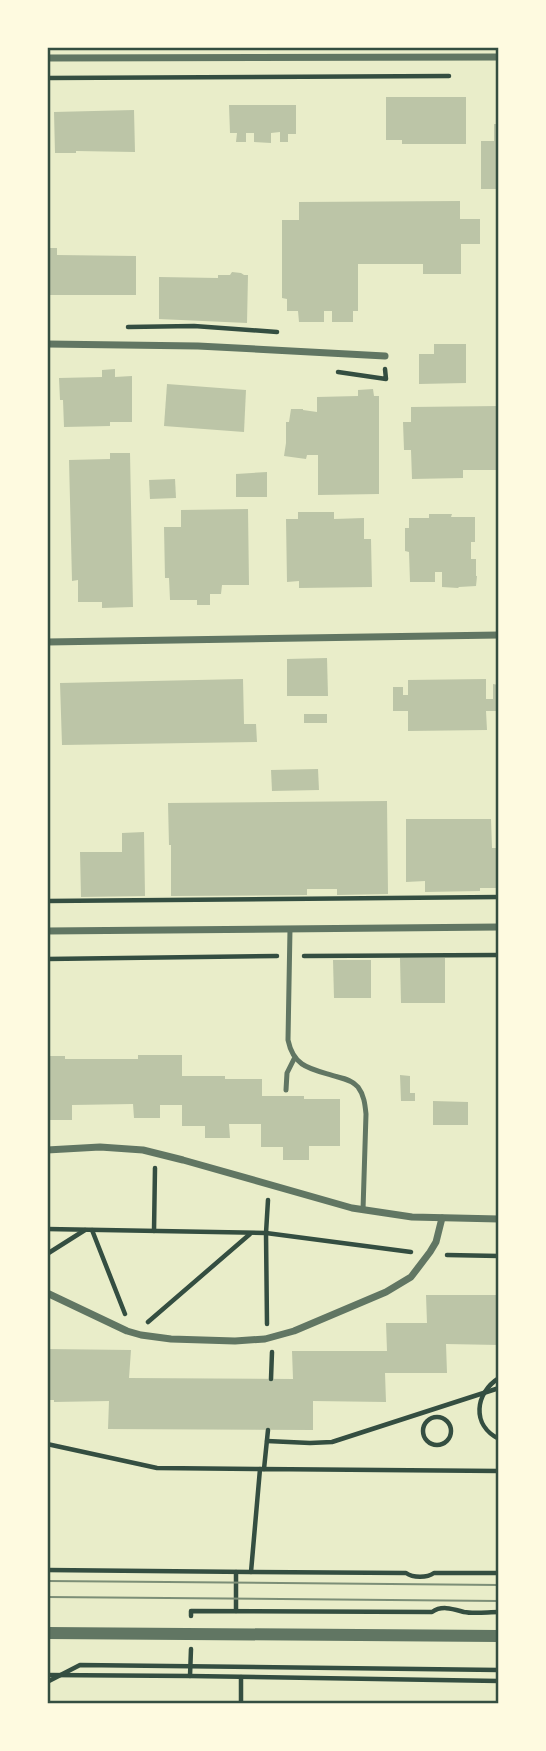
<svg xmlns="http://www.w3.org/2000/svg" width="546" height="1751" viewBox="0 0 546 1751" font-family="Georgia,serif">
<rect width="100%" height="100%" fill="#e9edc9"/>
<g fill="#bcc5a7">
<path d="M386,97H466V144H402V140H386Z"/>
<path d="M229,105H296V134H288V142H280V132L271,133V143L254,142V133H246V142H236L237,133H230Z"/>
<path d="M134,110L135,152L76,151V153H55L54,112Z"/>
<path d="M494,124H499V189H481V141H494Z"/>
<path d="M460,201V219H480V244H461V274H423V264H358V311H353V322H332V311H324V322H299L298,311H287V299L282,298V220H299V202Z"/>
<path d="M47,248H57V255L136,256V295H47Z"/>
<path d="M232,272L241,273L244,275H248L247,323L159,319V277L218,278V275H230Z"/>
<path d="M434,344H466V383L419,384V354H434Z"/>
<path d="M115,369V377L132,376V422H110V426L64,427L63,400H60L59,378L102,377V370Z"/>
<path d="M167,384L246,390L244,432L164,426Z"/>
<path d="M373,389L374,396H379V494L318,495V455H307L306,459L284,456L286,443V422H289L291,409H303V410L317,412V397L358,396V390Z"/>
<path d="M499,406V470H463V478L412,479L411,450H404L403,422H411V407Z"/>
<path d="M110,453H130L133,607L102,608V602H78V580L72,581L69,460L110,459Z"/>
<path d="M267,472V497H236V474Z"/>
<path d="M175,479L176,498L150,499L149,480Z"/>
<path d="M248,509L249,585H222L221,594H210V605H197V600H170L169,578H165L164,527H181V510Z"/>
<path d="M298,512H334V519L364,518V539H371L372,587L299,588V581L287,582L286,519H298Z"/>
<path d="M429,514H452L451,517H475V542H471V559H476V576H477L476,586L459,587L458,588L442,587V572H435V582H410L409,552L405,551V528H409V518H429Z"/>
<path d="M327,658L328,696H287V659Z"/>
<path d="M243,679L244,724H256L257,742L62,745L60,683Z"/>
<path d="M486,679V699H493V684L499,685V711H486L487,730L408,731V711H393V687H403V695H408V680Z"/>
<rect x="304" y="714" width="23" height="9"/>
<path d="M318,769L319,790L272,791L271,770Z"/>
<path d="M387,801L388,894L337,895V889H307V895L171,896V845H169L168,803Z"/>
<path d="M406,819H491L492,848H499V888H480V891L425,892V881L406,882Z"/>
<path d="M144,832L145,896L81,897L80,852H122V833Z"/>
<path d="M400,958H445V1003H401Z"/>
<path d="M333,960H371V998H334Z"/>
<path d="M138,1055H182V1076H225V1079H262V1096H304V1099H340V1146H309V1160H283V1147H261V1124H229L230,1138H205V1126H182V1105H160V1118H134L133,1104L72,1105V1120H47V1056H65V1059H138Z"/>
<path d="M400,1075L410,1076V1093H415V1101H401Z"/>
<path d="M433,1101L468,1102V1125H433Z"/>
<path d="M426,1295H499V1345L446,1344L447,1373H385L386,1402L313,1401V1430L108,1429L109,1401L54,1402V1400H47V1349L131,1350L129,1378L293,1379L292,1351H387L386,1323H427Z"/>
</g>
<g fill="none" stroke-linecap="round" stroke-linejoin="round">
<g stroke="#344e41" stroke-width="4.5">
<path d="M47,78L449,76"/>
<path d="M128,327L194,326L277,332"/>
<path d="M338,372L386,379L385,369"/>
<path d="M47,901L499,897"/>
<path d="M304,956L499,955"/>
<path d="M47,959L277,956"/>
<path d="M47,1229L266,1233L411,1252"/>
<path d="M92,1230L125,1314"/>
<path d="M154,1231L155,1168"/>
<path d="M47,1254L85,1230"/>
<path d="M447,1255L499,1256"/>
<path d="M148,1322L250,1234"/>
<path d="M267,1324L266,1233L268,1200"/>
<path d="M499,1378C475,1393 471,1425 499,1439"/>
<path d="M271,1379L272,1352"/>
<circle cx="437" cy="1431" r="14"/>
<path d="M267,1441L310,1443L332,1442L499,1388"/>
<path d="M47,1444L157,1468L260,1469"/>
<path d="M264,1469L268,1430"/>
<path d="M47,1570L251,1572L260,1469L499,1471"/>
<path d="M251,1572L406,1573C413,1578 427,1578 434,1573H499"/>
<path d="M236,1611V1572"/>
<path d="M191,1616V1611L432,1612C442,1605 453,1609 464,1612C474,1614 488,1612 499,1612"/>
<path d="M47,1675L190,1676L191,1649"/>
<path d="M190,1676L499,1681"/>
<path d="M47,1682L80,1665L499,1670"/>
<path d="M241,1704V1677"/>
</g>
<g stroke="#617663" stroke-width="5">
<path d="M290,929L288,1040C294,1069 313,1069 338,1077C346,1079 353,1081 358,1087C364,1095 365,1104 366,1114L363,1210"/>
<path d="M286,1090L287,1073L294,1059"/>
</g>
<g stroke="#617663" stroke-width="7">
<path d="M47,58L499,57"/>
<path d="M47,344L198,346L385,356"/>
<path d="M47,642L499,635"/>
<path d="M47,931L499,927"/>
<path d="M47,1150L100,1147L143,1150L183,1160L352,1208L412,1217L499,1219"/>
<path d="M47,1293L127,1331L141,1335L171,1339L235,1341L265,1339L294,1331L386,1292L411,1277L430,1252L436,1242L442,1218"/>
</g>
<path stroke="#617663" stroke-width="12" d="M47,1633L499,1636"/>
<g stroke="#7c8e77" stroke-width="2">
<path d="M47,1581L499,1585"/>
<path d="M47,1597L499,1601"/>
</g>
</g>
<rect width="546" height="1751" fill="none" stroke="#fefae0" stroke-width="98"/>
<rect x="49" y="49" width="448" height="1653" fill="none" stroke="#344e41" stroke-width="2.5"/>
</svg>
